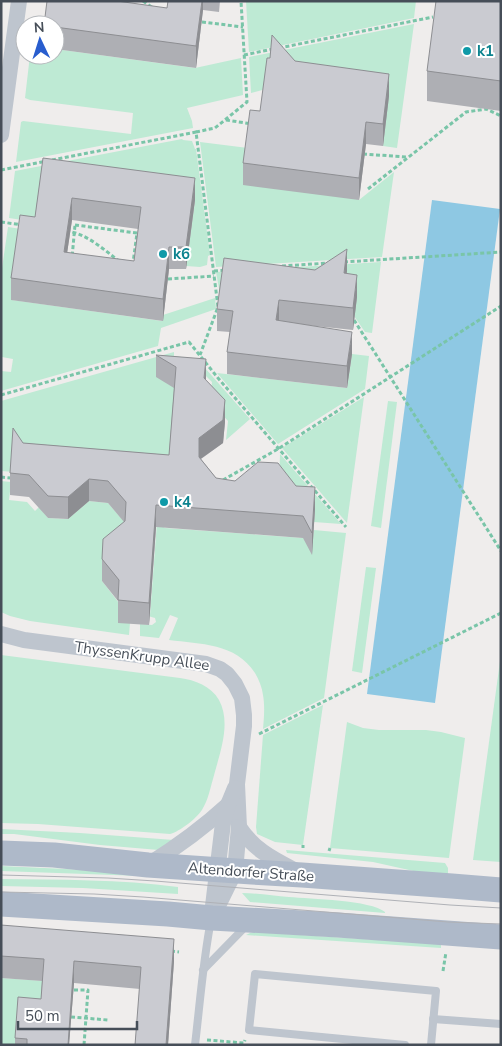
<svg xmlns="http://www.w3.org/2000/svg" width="502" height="1046" viewBox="0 0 502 1046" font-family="'Nunito Sans',sans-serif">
<rect width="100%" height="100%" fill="#efedec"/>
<g fill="#beead4">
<path d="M246,1H416L414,18L249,52Z"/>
<path d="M414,24L397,148L383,146L388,96L266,89L251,93L249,57Z"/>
<path d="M55,49L195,68L241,58L243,95L187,108L192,121L193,128L16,162L21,122L23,121L131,134L133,113L30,100L25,98L30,55H55Z"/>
<path d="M182,139L183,140L192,141L195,149H196L210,255L208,256L207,265L200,267L186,266L195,201L42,223L9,218L15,171Z"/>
<path d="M200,142L248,148L359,200L394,172L382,257L216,267Z"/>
<path d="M8,227L41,232L12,300L162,321L163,315L215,298L216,309L161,328L158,346L1,391V371L11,372L13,359L2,357L1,362V275Z"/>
<path d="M381,262L372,333L365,332L354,316L220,294L216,272Z"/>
<path d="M174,352V356L197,359L250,419L226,440L228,421L210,401L212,382L206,376V381L176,387L168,483L1,471V401Z"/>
<path d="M352,354L369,356L365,389L278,444L217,373L347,388Z"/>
<path d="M364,397L347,523L282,448Z"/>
<path d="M388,401L397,402L381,528L371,526Z"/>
<path d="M280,454L341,524L314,522L315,509L279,487Z"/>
<path d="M1,481L11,482L9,500L27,502L35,511L39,507L48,518L68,519L89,501L108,503L126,524L102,581L119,603L130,623L129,635L30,621L10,616L1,612Z"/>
<path d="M157,522L165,528L303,538L312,543L314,530L346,533L324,698L263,729C264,718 265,706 263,695C262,687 259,680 255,673C236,643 200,644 169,640L178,618L170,615L159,638L140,636V624L152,625L156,622L155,618L148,616L150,615Z"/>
<path d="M366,567L376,568L362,673L352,671Z"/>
<path d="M501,654V862L473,860Z"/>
<path d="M1,655L180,678C195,680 211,686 219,700C232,724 219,755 213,779C210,789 208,800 203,808C199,817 179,832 170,834L38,824L1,823Z"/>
<path d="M323,705L303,845L275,842L257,834L256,827L263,735Z"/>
<path d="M347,722L363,728L379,730H426L441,732L465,738L449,858L330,848Z"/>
<path d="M1,829L80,833L174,840L159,850L100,845L14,834H1Z"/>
<path d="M286,850L445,863L448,868V874L418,872L373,862L287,853Z"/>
<path d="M1,866L66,869L154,875L142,876L1,871Z"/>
<path d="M1,879C60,880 120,879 178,887V894L83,888L1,886Z"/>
<path d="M242,893C258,893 274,896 289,897C310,899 371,900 385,912V913L250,902Z"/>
<path d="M254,932L441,944V948L246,935L250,933Z"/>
<path d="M1,978L44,981L41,1021L16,1045H1Z"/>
</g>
<path fill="#8ec8e3" d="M432,200L500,209L435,703L367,694Z"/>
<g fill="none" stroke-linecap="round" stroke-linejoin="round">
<g stroke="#79c5a8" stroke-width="3" stroke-dasharray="4 2.5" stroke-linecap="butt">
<path d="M143,1L153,8"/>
<path d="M202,22L243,27"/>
<path d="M279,48L433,17"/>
<path d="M244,55L273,49"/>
<path d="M226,120L252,124"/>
<path d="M196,132L215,128L247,102L241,1"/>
<path d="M363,154L407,157"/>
<path d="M1,170L196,132L218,307L200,355"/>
<path d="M368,189L466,112L486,109L501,116"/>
<path d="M1,222L23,225"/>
<path d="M75,225L137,233L131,278L71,269Z"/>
<path d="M66,231C86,233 103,249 119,261"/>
<path d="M344,262L501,252"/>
<path d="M282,266L328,263"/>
<path d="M214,271L226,270"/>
<path d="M168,279L214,276"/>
<path d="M354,320L501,551"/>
<path d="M1,395L189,342L218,378L346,527"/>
<path d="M1,477L11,478"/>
<path d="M223,480L278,449L501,306"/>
<path d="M259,734L501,613"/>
<path d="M303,848V845"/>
<path d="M329,851L330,848"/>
<path d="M171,951L179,952"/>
<path d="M443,971L446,952"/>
<path d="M74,990H88L84,1045"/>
<path d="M71,1017L108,1020"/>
<path d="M207,1040L244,1043L245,1040"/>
</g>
<g stroke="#bec5ce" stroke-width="8">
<path d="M203,970L247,925"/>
<path d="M433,1019L501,1024"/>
<path d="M195,1045C200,1003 203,961 211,920"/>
<path d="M405,1045L249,1030L255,974L436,991L431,1045"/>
</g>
<g stroke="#bec5ce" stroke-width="16">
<path d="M1,135L19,1"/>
<path d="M1,634L24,640L206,664L220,669L227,674L235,684L242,698L244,715V726L237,784L239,827L235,871L212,918"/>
<path d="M239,827C254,850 273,859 296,871"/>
<path d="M148,865C177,847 203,828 228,805"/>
<path d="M213,906L223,823L228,805L235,788"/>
</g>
<g stroke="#aeb9c9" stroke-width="25">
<path d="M1,853L54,855L148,865L252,872L302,875L452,886L501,890"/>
<path d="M1,904L168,914L212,918L338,925L501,937"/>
</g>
<g stroke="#afb1b6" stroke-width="1">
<path d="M1,875L108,878L155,881L450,905L501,908"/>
<path d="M1,892L94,894L143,897L448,922L501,924"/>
</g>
</g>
<g fill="#aeafb4" fill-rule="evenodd">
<path d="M168,1H220L219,12L203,10L196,68L55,49V25L167,8Z"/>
<path d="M501,1V111L427,101V71Z"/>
<path d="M295,61L389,96L383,146L366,144L359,200L243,185V163L260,111Z"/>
<path d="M43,158L195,200L186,269H169L163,321L11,300V278L35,217ZM72,220L138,229L134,261L67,253Z"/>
<path d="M347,271L346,274L357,297L353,330L296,324L352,354L347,388L227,374V352L230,332L217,331V309Z"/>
<path d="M156,355L206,381L225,422L223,443L201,459L216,478L315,509L312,555L303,538L156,527L149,625L118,623V601L102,581V559L124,522L108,503L89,501L68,519L48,518L29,497L10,495V473L23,443L169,455L174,388L156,377Z"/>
<path d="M1,925L174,961L168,1045H135L140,989L74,983L69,1045H15V1038L41,999L42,981L1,978Z"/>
</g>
<g fill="#8d8e92">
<path d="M202,1H203V10L196,68V46Z"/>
<path d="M389,74V96L383,146V124Z"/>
<path d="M366,122V144L359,200V178Z"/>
<path d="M195,178V200L186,269V247Z"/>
<path d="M72,198V220L64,274V252Z"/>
<path d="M169,247V269L163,321V299Z"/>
<path d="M347,249V271L344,295V273Z"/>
<path d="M357,275V297L353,330V308Z"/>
<path d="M279,300V322L276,320Z"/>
<path d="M352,332V354L347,388V366Z"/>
<path d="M206,359V381L204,378Z"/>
<path d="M225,400V422L223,443L199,460V438Z"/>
<path d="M89,479V501L68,519V497Z"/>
<path d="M315,487V509L312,555V533Z"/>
<path d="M156,505V527L149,625V603Z"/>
<path d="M174,939V961L168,1045H166Z"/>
<path d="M74,961V983L69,1045H68Z"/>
</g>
<g fill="#cacbd1" stroke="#8d8e92" fill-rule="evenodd">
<path d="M47,1H117L167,8L168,1H202L196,46L55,27V25H44Z"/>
<path d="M436,1H501V81L427,71Z"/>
<path d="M272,35L295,61L389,74L383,124L366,122L359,178L243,163L250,110L260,111L267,58H270Z"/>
<path d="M43,158L195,178L186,247H169L163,299L11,278L20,215L35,217ZM72,198L141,207L134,261L64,252Z"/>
<path d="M347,249L344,273L357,275L353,308L279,300L276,320L352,332L347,366L227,352L233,311L217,309L224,258L315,270Z"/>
<path d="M156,355L206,359L204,378L225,400L223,420L199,438V457L216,478L235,481L258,462L278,463L296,486L315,487L312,533L303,516L156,505L149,603L118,600L119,580L102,559L103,539L125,521L126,502L108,481L89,479L68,497L48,496L29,475L10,473L13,428L23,443L169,455L176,367Z"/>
<path d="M1,925L174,939L166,1045H135L141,967L74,961L68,1045H27V1039L15,1038L18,997L41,999L44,959L1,956Z"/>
</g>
<g fill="#0f9aa8" stroke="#fff" stroke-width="2">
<circle cx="467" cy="51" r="5"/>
<circle cx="163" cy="254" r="5"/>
<circle cx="164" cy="502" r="5"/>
</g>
<g text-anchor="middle" stroke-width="4" stroke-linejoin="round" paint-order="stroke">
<g font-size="15" font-weight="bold" fill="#0d838f" stroke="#fff" text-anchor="start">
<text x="477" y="56">k1</text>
<text x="173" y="259">k6</text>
<text x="174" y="507">k4</text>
</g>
<g font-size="15" fill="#464e58" stroke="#fff">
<text transform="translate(142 656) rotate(8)" y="5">ThyssenKrupp Allee</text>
<text transform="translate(251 872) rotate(4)" y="5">Altendorfer Straße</text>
</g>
</g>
<rect width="502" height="1046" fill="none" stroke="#464e58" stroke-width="5"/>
<g transform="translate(40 40) rotate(356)"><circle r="24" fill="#ffffff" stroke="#b5b8bc"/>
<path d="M0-4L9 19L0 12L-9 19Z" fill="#285dce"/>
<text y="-8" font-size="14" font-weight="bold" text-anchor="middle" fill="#464e58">N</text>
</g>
<path d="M18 1021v8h119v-8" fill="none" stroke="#464e58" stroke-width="2.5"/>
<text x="25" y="1021" font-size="15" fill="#464e58" stroke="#ffffff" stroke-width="4" paint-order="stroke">50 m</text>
</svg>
